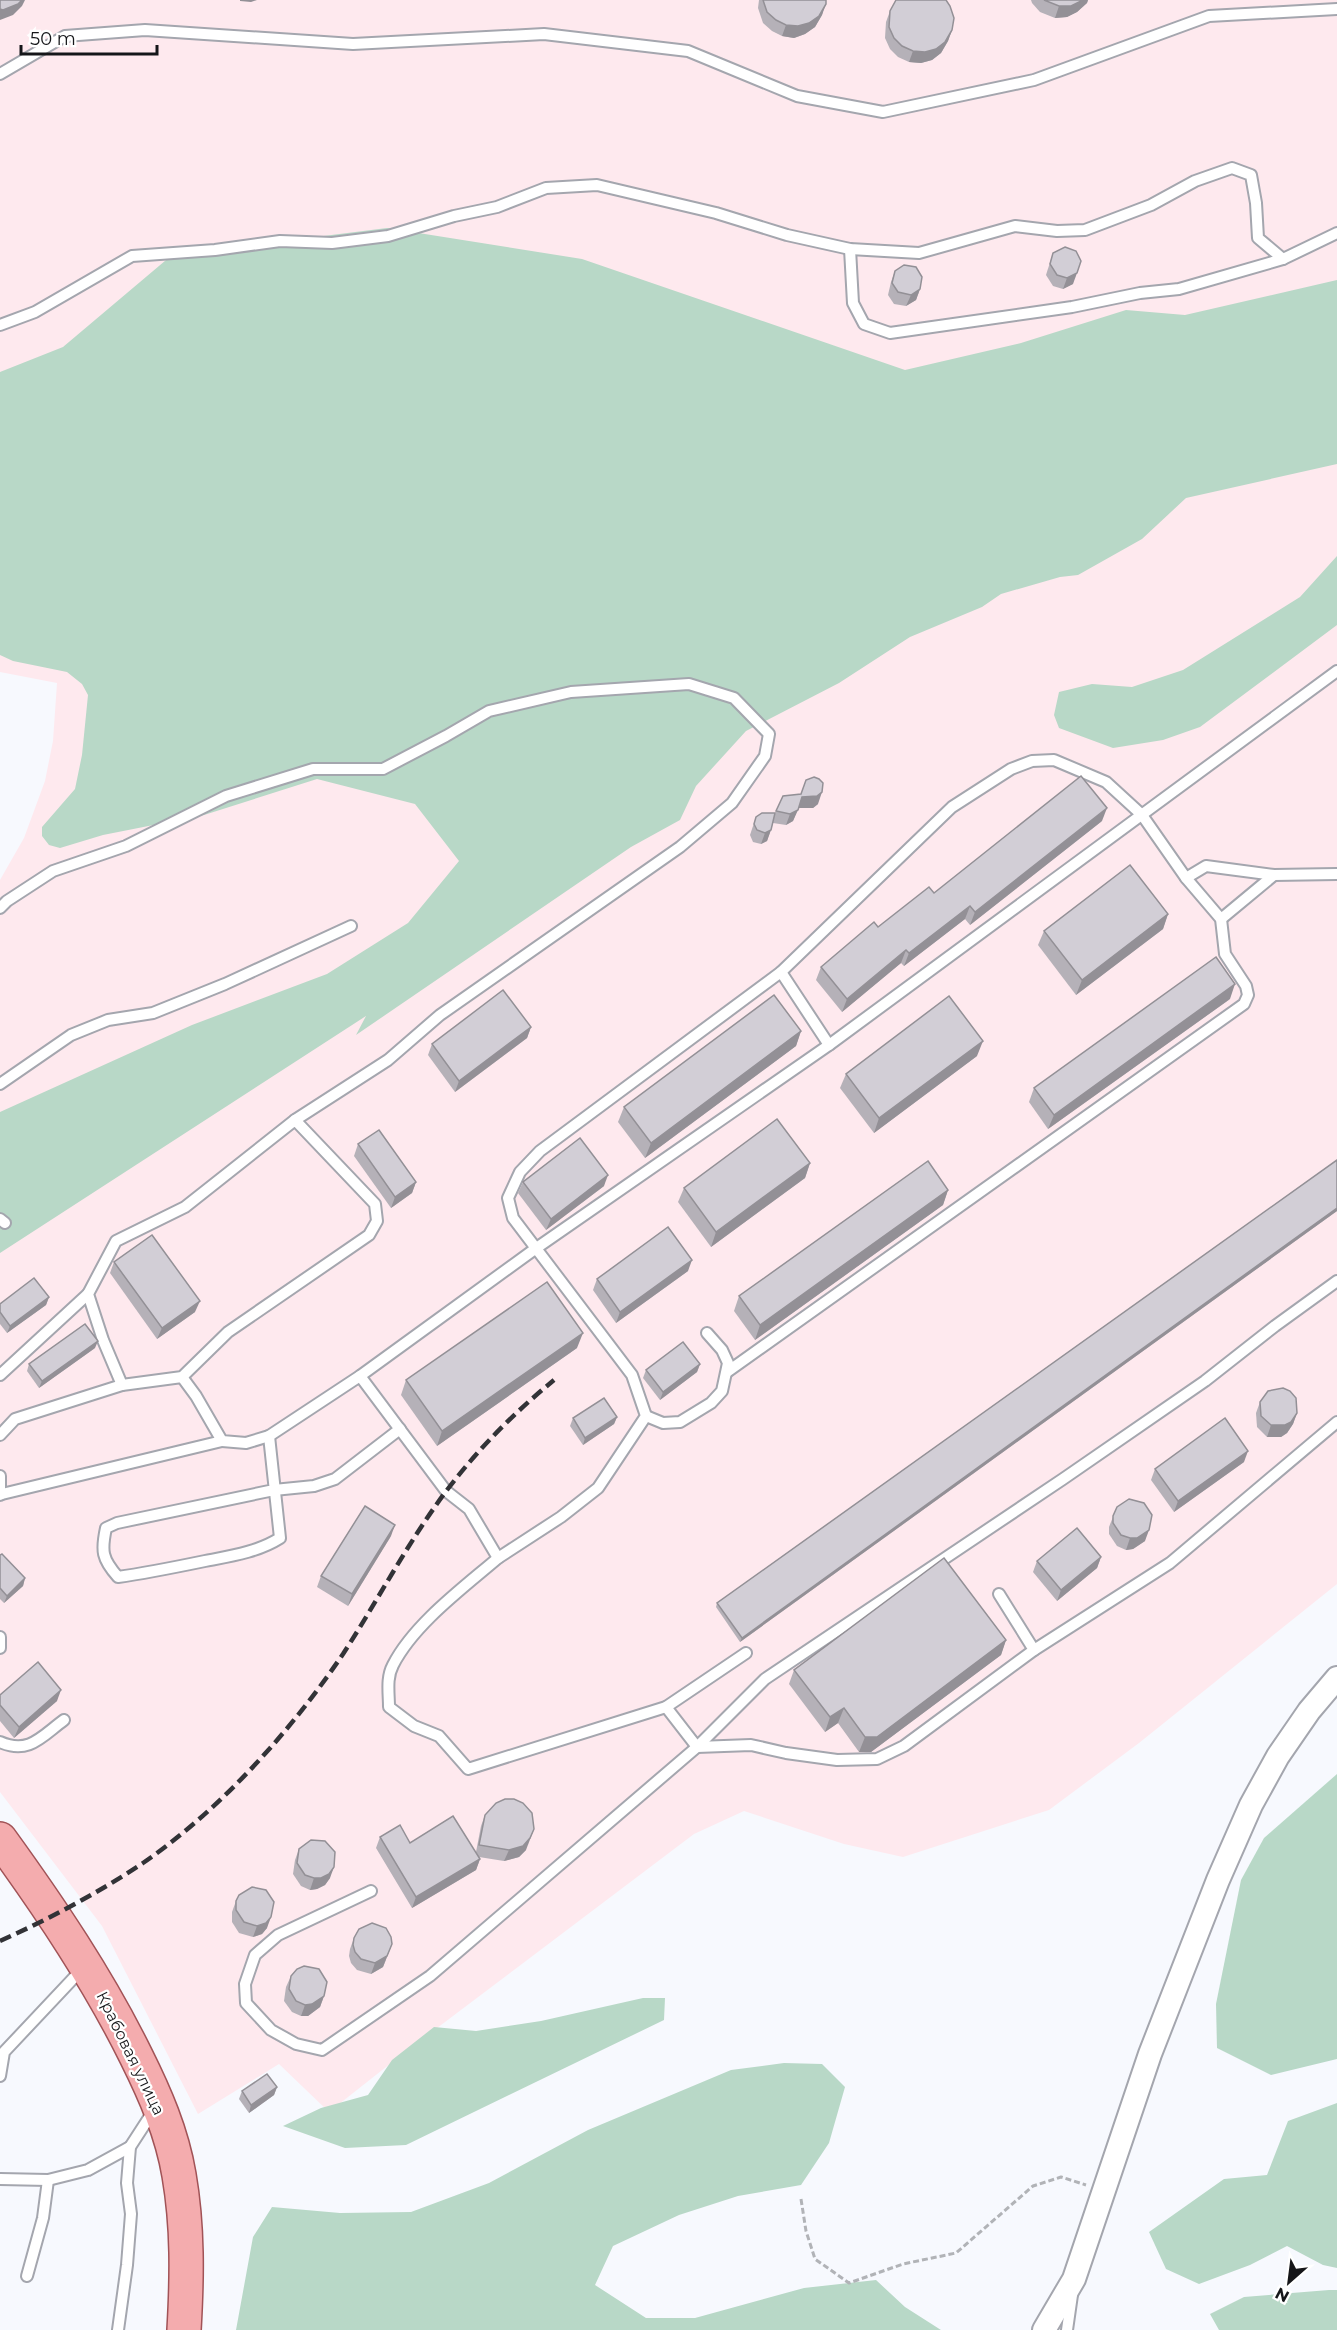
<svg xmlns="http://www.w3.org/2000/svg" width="1337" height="2330" viewBox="0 0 1337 2330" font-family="Montserrat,sans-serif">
<rect width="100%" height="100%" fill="#f7f9fe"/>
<path fill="#fee9ee" d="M0,0H1337V1584L1139,1743L1049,1810L903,1857L844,1844L744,1811L694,1834L400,2056L329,2112L279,2064L198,2114L102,1926L0,1792V880L24,838L45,781L53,741L57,683L0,672Z"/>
<g fill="#b8d8c7">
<path d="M387,228L582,259L905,370L1021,343L1126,310L1185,315L1337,280V464L1186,498L1142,539L1078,575L1060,577L1001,594L982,607L910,637L839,683L746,731L696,786L680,820L631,847L356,1035L366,1016L0,1253V1112L192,1025L327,974L408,923L459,861L415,804L317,779L204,815L103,835L60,848L49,845L42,836V827L75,789L82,755L88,695L82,684L67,672L13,661L0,655V372L63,347L172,255Z"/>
<path d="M1337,556V625L1200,727L1163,740L1113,748L1059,728L1054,715L1059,692L1092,684L1132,687L1183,670L1300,597Z"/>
<path d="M1337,1774V2059L1271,2075L1217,2048L1216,2004L1241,1880L1264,1838Z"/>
<path d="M643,1998H665L664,2020L406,2145L345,2148L283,2126L321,2108L368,2095L392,2060L434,2027L476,2031L541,2021Z"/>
<path d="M784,2063L822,2064L845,2087L829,2143L801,2185L738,2196L679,2215L613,2246L595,2285L646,2318H695L804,2288L876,2280L905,2307L941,2330H236L253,2237L272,2207L340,2213L411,2212L489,2183L588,2130L731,2070Z"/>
<path d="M1337,2103V2268L1323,2265L1287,2246L1250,2265L1199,2284L1166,2269L1149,2232L1224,2179L1267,2175L1288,2121Z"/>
<path d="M1329,2290H1337V2330H1219L1210,2314L1244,2297Z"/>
</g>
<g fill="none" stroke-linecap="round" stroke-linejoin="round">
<g stroke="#a4a6ae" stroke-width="14">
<g id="lane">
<path d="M0,74L65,36L145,30L353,44L544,34L688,51L797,96L883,112L1034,80L1209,16L1337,9"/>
<path d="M850,249L853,303L864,324L890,333L1072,307L1140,293L1179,289L1283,259L1337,233"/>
<path d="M0,325L35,312L132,256L215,250L280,241L332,243L388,236L454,216L497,207L546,188L597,185L716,213L787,235L850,249L919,253L1015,226L1057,231L1085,230L1151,205L1195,181L1232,168L1251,175L1256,203L1258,238L1283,259"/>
<path d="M1186,878L1206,866L1274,875L1337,874"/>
<path d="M0,908L7,901L53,871L126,846L226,796L313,769H383L446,736L489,711L571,692L689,684L734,698L769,734L765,756L732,803L680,847L440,1015L388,1060L295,1120"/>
<path d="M1221,919L1274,875"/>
<path d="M0,1084L71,1035L108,1020L153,1013L225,984L351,926"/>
<path d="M295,1120L375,1204L377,1221L369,1235L228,1332L182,1377L122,1385L103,1340L88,1294L116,1241L185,1207Z"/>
<path d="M0,1219L5,1223"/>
<path d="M727,1372L1244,1004L1248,995L1246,986L1225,954L1221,919L1186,878L1142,815L1106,782L1054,760L1032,761L1011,769L952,807L781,972"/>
<path d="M0,1375L88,1294"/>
<path d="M360,1376L446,1491L469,1509L498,1558C463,1588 414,1624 393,1665C386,1678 389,1693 389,1707L414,1726L439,1736L468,1769L666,1707L746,1653"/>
<path d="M182,1377L196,1396L222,1441L246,1443L269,1436L360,1376L535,1249L829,1045L1337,671"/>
<path d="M646,1416L663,1423L680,1422L711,1403L722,1391L728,1363L722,1350L707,1333"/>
<path d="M0,1435L15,1419L122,1385"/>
<path d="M269,1436L280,1538C258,1552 231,1556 205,1561C176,1567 147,1573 118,1577C102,1559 101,1551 106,1528L117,1523L274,1490L314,1486L335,1479L400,1429"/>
<path d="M0,1476V1495"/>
<path d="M2,1494L222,1441"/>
<path d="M498,1558L561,1517L598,1488L646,1416L632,1375L513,1218L508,1198L520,1172L540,1151L781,972L829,1045"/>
<path d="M0,1637V1648"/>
<path d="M1034,1650L1170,1563L1337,1422"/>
<path d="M666,1707L697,1747L751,1745L786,1753L837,1760L877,1759L904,1746L1034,1650L999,1594"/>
<path d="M0,1742C29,1755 42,1736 64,1720"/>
<path d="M371,1891L278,1935L255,1955L245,1984L246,2003L271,2030L296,2044L322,2050L430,1976L697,1747L765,1679L1063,1479L1205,1381L1275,1326L1337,1281"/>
<path d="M0,2076L4,2052L84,1967"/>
<path d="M0,2179L48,2180L88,2170L130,2147"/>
<path d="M27,2276L43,2218L48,2180"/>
<path d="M118,2330L127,2265L131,2214L127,2183L130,2147L154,2110"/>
<path d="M1067,2330L1072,2295"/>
</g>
</g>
<g stroke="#a4a6ae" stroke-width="26">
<path id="street" d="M1044,2330L1074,2279L1150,2054L1218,1880L1251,1805L1278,1756L1309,1711L1337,1678"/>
</g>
<g stroke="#a15357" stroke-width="36">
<path id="primary" d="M0,1839C50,1908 98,1979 136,2056C155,2094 172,2133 179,2175C188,2227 187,2278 184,2330"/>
</g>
<path stroke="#b1b3b7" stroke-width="3" stroke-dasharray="6 3" stroke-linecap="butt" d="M801,2199L806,2231L815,2259L849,2283L903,2264L956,2253L1033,2186L1061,2177L1086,2185"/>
<use href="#lane" stroke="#fff" stroke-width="10"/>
<use href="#street" stroke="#fff" stroke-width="22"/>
<use href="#primary" stroke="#f4acae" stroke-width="33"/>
<path stroke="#323337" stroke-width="4.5" stroke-dasharray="12 6" stroke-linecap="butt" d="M0,1941C49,1919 98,1893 143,1863C220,1810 291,1731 343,1654C378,1600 408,1542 447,1490C479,1448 514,1413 554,1380"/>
</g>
<g fill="#b5b1b8">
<path d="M759,0H826L822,15L815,27L805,34L794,38L782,36L772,31L763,23L758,8Z"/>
<path d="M1031,0H1088L1087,3L1077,12L1067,17L1055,18L1040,12L1032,3Z"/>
<path d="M890,11L952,30L948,41L941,53L932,60L921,63L909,62L898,57L890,49L885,38L886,22Z"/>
<path d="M1053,253L1073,284L1063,289L1053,286L1046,275Z"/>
<path d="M895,271L920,289L916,300L906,306L894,304L888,295L891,282Z"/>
<path d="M783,796L818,804L813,808H798L793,821L786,825L773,823L767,841L761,844L753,842L750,835L756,817L775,814Z"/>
<path d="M1102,821L970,925L965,919L904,966L901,963L842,1012L816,980L821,967L878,927L934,893Z"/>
<path d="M1168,914L1163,929L1076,995L1038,945L1044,931Z"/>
<path d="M1230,999L1048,1129L1029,1102L1034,1088Z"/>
<path d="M531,1027L527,1038L455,1092L428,1055L432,1044Z"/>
<path d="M801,1031L796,1046L645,1158L618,1122L624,1107Z"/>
<path d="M977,1056L874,1133L840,1088L846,1074Z"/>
<path d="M358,1144L416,1182L412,1193L391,1208L354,1156Z"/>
<path d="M1337,1160V1211L740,1642L716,1607L717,1603Z"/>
<path d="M810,1163L805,1178L711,1247L678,1202L684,1188Z"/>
<path d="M523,1182L604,1186L546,1230L518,1193Z"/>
<path d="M948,1190L943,1205L755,1340L734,1311L739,1296Z"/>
<path d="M114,1262L195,1312L157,1339L110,1273Z"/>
<path d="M688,1271L616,1323L593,1290L597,1279Z"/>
<path d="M49,1297L46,1305L7,1333L0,1324V1304Z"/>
<path d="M95,1348L39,1388L27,1371L29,1364Z"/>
<path d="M577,1348L437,1446L401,1395L406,1380Z"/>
<path d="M700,1364L697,1372L660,1400L643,1378L646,1370Z"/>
<path d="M1260,1402L1297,1413L1293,1424L1287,1433L1281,1437H1267L1257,1427L1256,1413Z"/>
<path d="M617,1417L614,1424L583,1445L570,1426L573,1418Z"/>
<path d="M1244,1462L1174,1512L1151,1480L1155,1469Z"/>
<path d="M1117,1507L1145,1541L1133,1549L1126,1550L1117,1546L1109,1534V1527Z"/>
<path d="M391,1536L348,1606L317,1587L321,1576Z"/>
<path d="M0,1555L25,1578L23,1586L4,1603L0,1599Z"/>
<path d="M1101,1557L1097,1568L1057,1601L1033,1572L1037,1561Z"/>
<path d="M1006,1640L1001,1655L871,1752H859L838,1723L825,1732L789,1684L794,1670Z"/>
<path d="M0,1695L57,1701L14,1738L0,1721Z"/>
<path d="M485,1815L526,1850L519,1857L504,1861L479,1857L480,1859L476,1870L412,1908L376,1848L380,1837L410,1843L476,1852L481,1826Z"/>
<path d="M299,1849L330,1878L325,1885L317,1889L310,1890L301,1886L293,1874L295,1860Z"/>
<path d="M236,1901L267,1928L262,1934L253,1937L239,1933L232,1922V1912Z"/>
<path d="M354,1938L392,1944L383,1967L371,1974L357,1970L351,1963L349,1956L350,1949Z"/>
<path d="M291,1976L324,1996L320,2007L308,2016H301L292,2012L284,2001L286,1987Z"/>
<path d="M277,2087L274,2095L249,2113L239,2099L242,2091Z"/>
</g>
<g fill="#939096">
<path d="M22,0H25L22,6L13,15L0,20V9Z"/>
<path d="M240,0H257L251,2L240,1Z"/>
<path d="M1083,0H1088L1087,3L1077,12L1067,17L1055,18L1059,6Z"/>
<path d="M826,4L822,15L815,27L805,34L794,38L782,36L786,25Z"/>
<path d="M952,30L948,41L941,53L932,60L921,63L909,62L913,51Z"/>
<path d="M1077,273L1073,284L1063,289L1067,278Z"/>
<path d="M920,289L916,300L906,306L911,295Z"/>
<path d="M822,792L818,804L813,808H798L802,797Z"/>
<path d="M1107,808L1102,821L970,925L975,912Z"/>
<path d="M798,810L793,821L786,825L790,814Z"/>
<path d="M771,830L767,841L761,844L765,833Z"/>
<path d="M970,906L965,919L904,966L909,953Z"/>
<path d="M1168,914L1163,929L1076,995L1082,980Z"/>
<path d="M906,950L901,963L842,1012L847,999Z"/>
<path d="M1235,984L1230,999L1048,1129L1054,1115Z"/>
<path d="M531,1027L527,1038L455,1092L459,1081Z"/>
<path d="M801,1031L796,1046L645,1158L651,1143Z"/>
<path d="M983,1041L977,1056L874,1133L879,1118Z"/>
<path d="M810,1163L805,1178L711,1247L716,1232Z"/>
<path d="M608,1175L604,1186L546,1230L551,1219Z"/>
<path d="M416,1182L412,1193L391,1208L395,1197Z"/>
<path d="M948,1190L943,1205L755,1340L760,1325Z"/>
<path d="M1337,1208V1211L740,1642L742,1638Z"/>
<path d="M692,1260L688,1271L616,1323L620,1312Z"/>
<path d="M49,1297L46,1305L7,1333L10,1326Z"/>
<path d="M200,1301L195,1312L157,1339L162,1328Z"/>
<path d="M583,1333L577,1348L437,1446L442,1431Z"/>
<path d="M98,1341L95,1348L39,1388L42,1381Z"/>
<path d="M700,1364L697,1372L660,1400L663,1392Z"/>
<path d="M1297,1413L1293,1424L1287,1433L1281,1437H1267L1271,1425Z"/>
<path d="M617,1417L614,1424L583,1445L585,1438Z"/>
<path d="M1248,1451L1244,1462L1174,1512L1178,1501Z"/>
<path d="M395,1525L391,1536L348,1606L352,1594Z"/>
<path d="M1149,1530L1145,1541L1133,1549L1126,1550L1130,1538Z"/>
<path d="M1101,1557L1097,1568L1057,1601L1061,1590Z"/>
<path d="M25,1578L23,1586L4,1603L7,1596Z"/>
<path d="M1006,1640L1001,1655L871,1752H859L865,1737Z"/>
<path d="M61,1690L57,1701L14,1738L19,1727Z"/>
<path d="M844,1708L838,1723L825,1732L830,1717Z"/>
<path d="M534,1829L526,1850L519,1857L504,1861L509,1850Z"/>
<path d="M480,1859L476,1870L412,1908L416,1897Z"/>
<path d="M334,1867L330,1878L325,1885L317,1889L310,1890L314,1878Z"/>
<path d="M271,1917L267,1928L262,1934L253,1937L257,1926Z"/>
<path d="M392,1944L383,1967L371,1974L375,1963Z"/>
<path d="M324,1996L320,2007L308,2016H301L305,2005Z"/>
<path d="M277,2087L274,2095L249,2113L251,2105Z"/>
</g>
<g fill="#d2ced6" stroke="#939096" stroke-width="1.5">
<path d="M0,0H22L18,4L3,10L0,9Z"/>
<path d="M763,0H826V4L819,16L809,23L798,26L786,25L776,20L767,12Z"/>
<path d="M896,0H946L950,6L954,18L952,30L945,42L936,49L925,52L913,51L902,46L894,38L889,27L890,11Z"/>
<path d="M1044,0H1083L1071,6H1059Z"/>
<path d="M1065,247L1076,251L1081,261L1077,273L1067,278L1057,275L1050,264L1053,253Z"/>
<path d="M904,265L916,267L922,277L920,289L911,295L898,292L892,283L895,271Z"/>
<path d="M1081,776L1107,808L975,912L970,906L909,953L906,950L847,999L821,967L874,922L878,927L929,887L934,893Z"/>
<path d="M814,777L819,779L823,783L822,792L817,796L802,797L798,810L790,814L776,811L783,796L801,794L806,780Z"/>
<path d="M762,813H775L771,830L765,833L757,830L754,824L756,817Z"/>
<path d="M1130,865L1168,914L1082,980L1044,931Z"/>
<path d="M1216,957L1235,984L1054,1115L1034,1088Z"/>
<path d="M503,990L531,1027L459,1081L432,1044Z"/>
<path d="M774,995L801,1031L651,1143L624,1107Z"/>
<path d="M949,996L983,1041L879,1118L846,1074Z"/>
<path d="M777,1119L810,1163L716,1232L684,1188Z"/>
<path d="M379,1130L416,1182L395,1197L358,1144Z"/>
<path d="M580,1138L608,1175L551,1219L523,1182Z"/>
<path d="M1337,1160V1208L742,1638L717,1603Z"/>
<path d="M928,1161L948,1190L760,1325L739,1296Z"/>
<path d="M668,1227L692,1260L620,1312L597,1279Z"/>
<path d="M152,1235L200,1301L162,1328L114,1262Z"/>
<path d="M34,1278L49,1297L10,1326L0,1312V1304Z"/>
<path d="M547,1282L583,1333L442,1431L406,1380Z"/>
<path d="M85,1324L98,1341L42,1381L29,1364Z"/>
<path d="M683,1342L700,1364L663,1392L646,1370Z"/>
<path d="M1283,1388L1290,1391L1296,1398L1297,1413L1291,1422L1285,1425H1271L1261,1416L1260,1402L1268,1391Z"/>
<path d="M604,1398L617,1417L585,1438L573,1418Z"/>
<path d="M1225,1418L1248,1451L1178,1501L1155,1469Z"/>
<path d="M1129,1499L1144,1503L1152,1515L1149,1530L1137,1538H1130L1121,1535L1113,1523V1516L1117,1507Z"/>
<path d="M365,1506L395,1525L352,1594L321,1576Z"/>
<path d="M1077,1528L1101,1557L1061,1590L1037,1561Z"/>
<path d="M2,1554L25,1578L7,1596L0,1588V1555Z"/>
<path d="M944,1558L1006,1640L877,1737H865L844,1708L830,1717L794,1670Z"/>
<path d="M38,1662L61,1690L19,1727L0,1705V1695Z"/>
<path d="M505,1799H514L523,1803L532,1813L534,1829L530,1838L523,1846L509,1850L479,1845L485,1815L496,1803Z"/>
<path d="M453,1816L480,1859L416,1897L380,1837L400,1825L410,1843Z"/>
<path d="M311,1840L325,1841L335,1852L334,1867L329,1874L321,1878H314L305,1875L297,1863L299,1849Z"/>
<path d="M252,1887L266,1890L274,1902L271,1917L266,1923L257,1926L244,1922L236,1910V1901L239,1895Z"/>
<path d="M372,1923L386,1928L391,1937L392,1944L387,1956L375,1963L361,1959L355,1952L353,1945L354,1938L359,1929Z"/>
<path d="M304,1966L319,1969L327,1982L324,1996L312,2004L305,2005L296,2001L289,1989L291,1976L297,1969Z"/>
<path d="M267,2074L277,2087L251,2105L242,2091Z"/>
</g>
<g text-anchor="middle" stroke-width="4.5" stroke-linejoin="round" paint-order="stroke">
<g font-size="16" fill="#151619" stroke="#fff">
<text transform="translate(131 2053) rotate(64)" y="6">Крабовая улица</text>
</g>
</g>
<g transform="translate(1289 2282) rotate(208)" stroke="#ffffff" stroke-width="4.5" paint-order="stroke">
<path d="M0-4.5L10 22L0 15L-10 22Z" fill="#151619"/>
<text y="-9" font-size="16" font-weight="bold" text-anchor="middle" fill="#151619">N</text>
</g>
<path d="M21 45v9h136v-9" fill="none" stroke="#151619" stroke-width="3"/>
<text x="30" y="45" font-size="18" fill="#151619" stroke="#ffffff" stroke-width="4.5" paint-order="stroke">50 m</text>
</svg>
